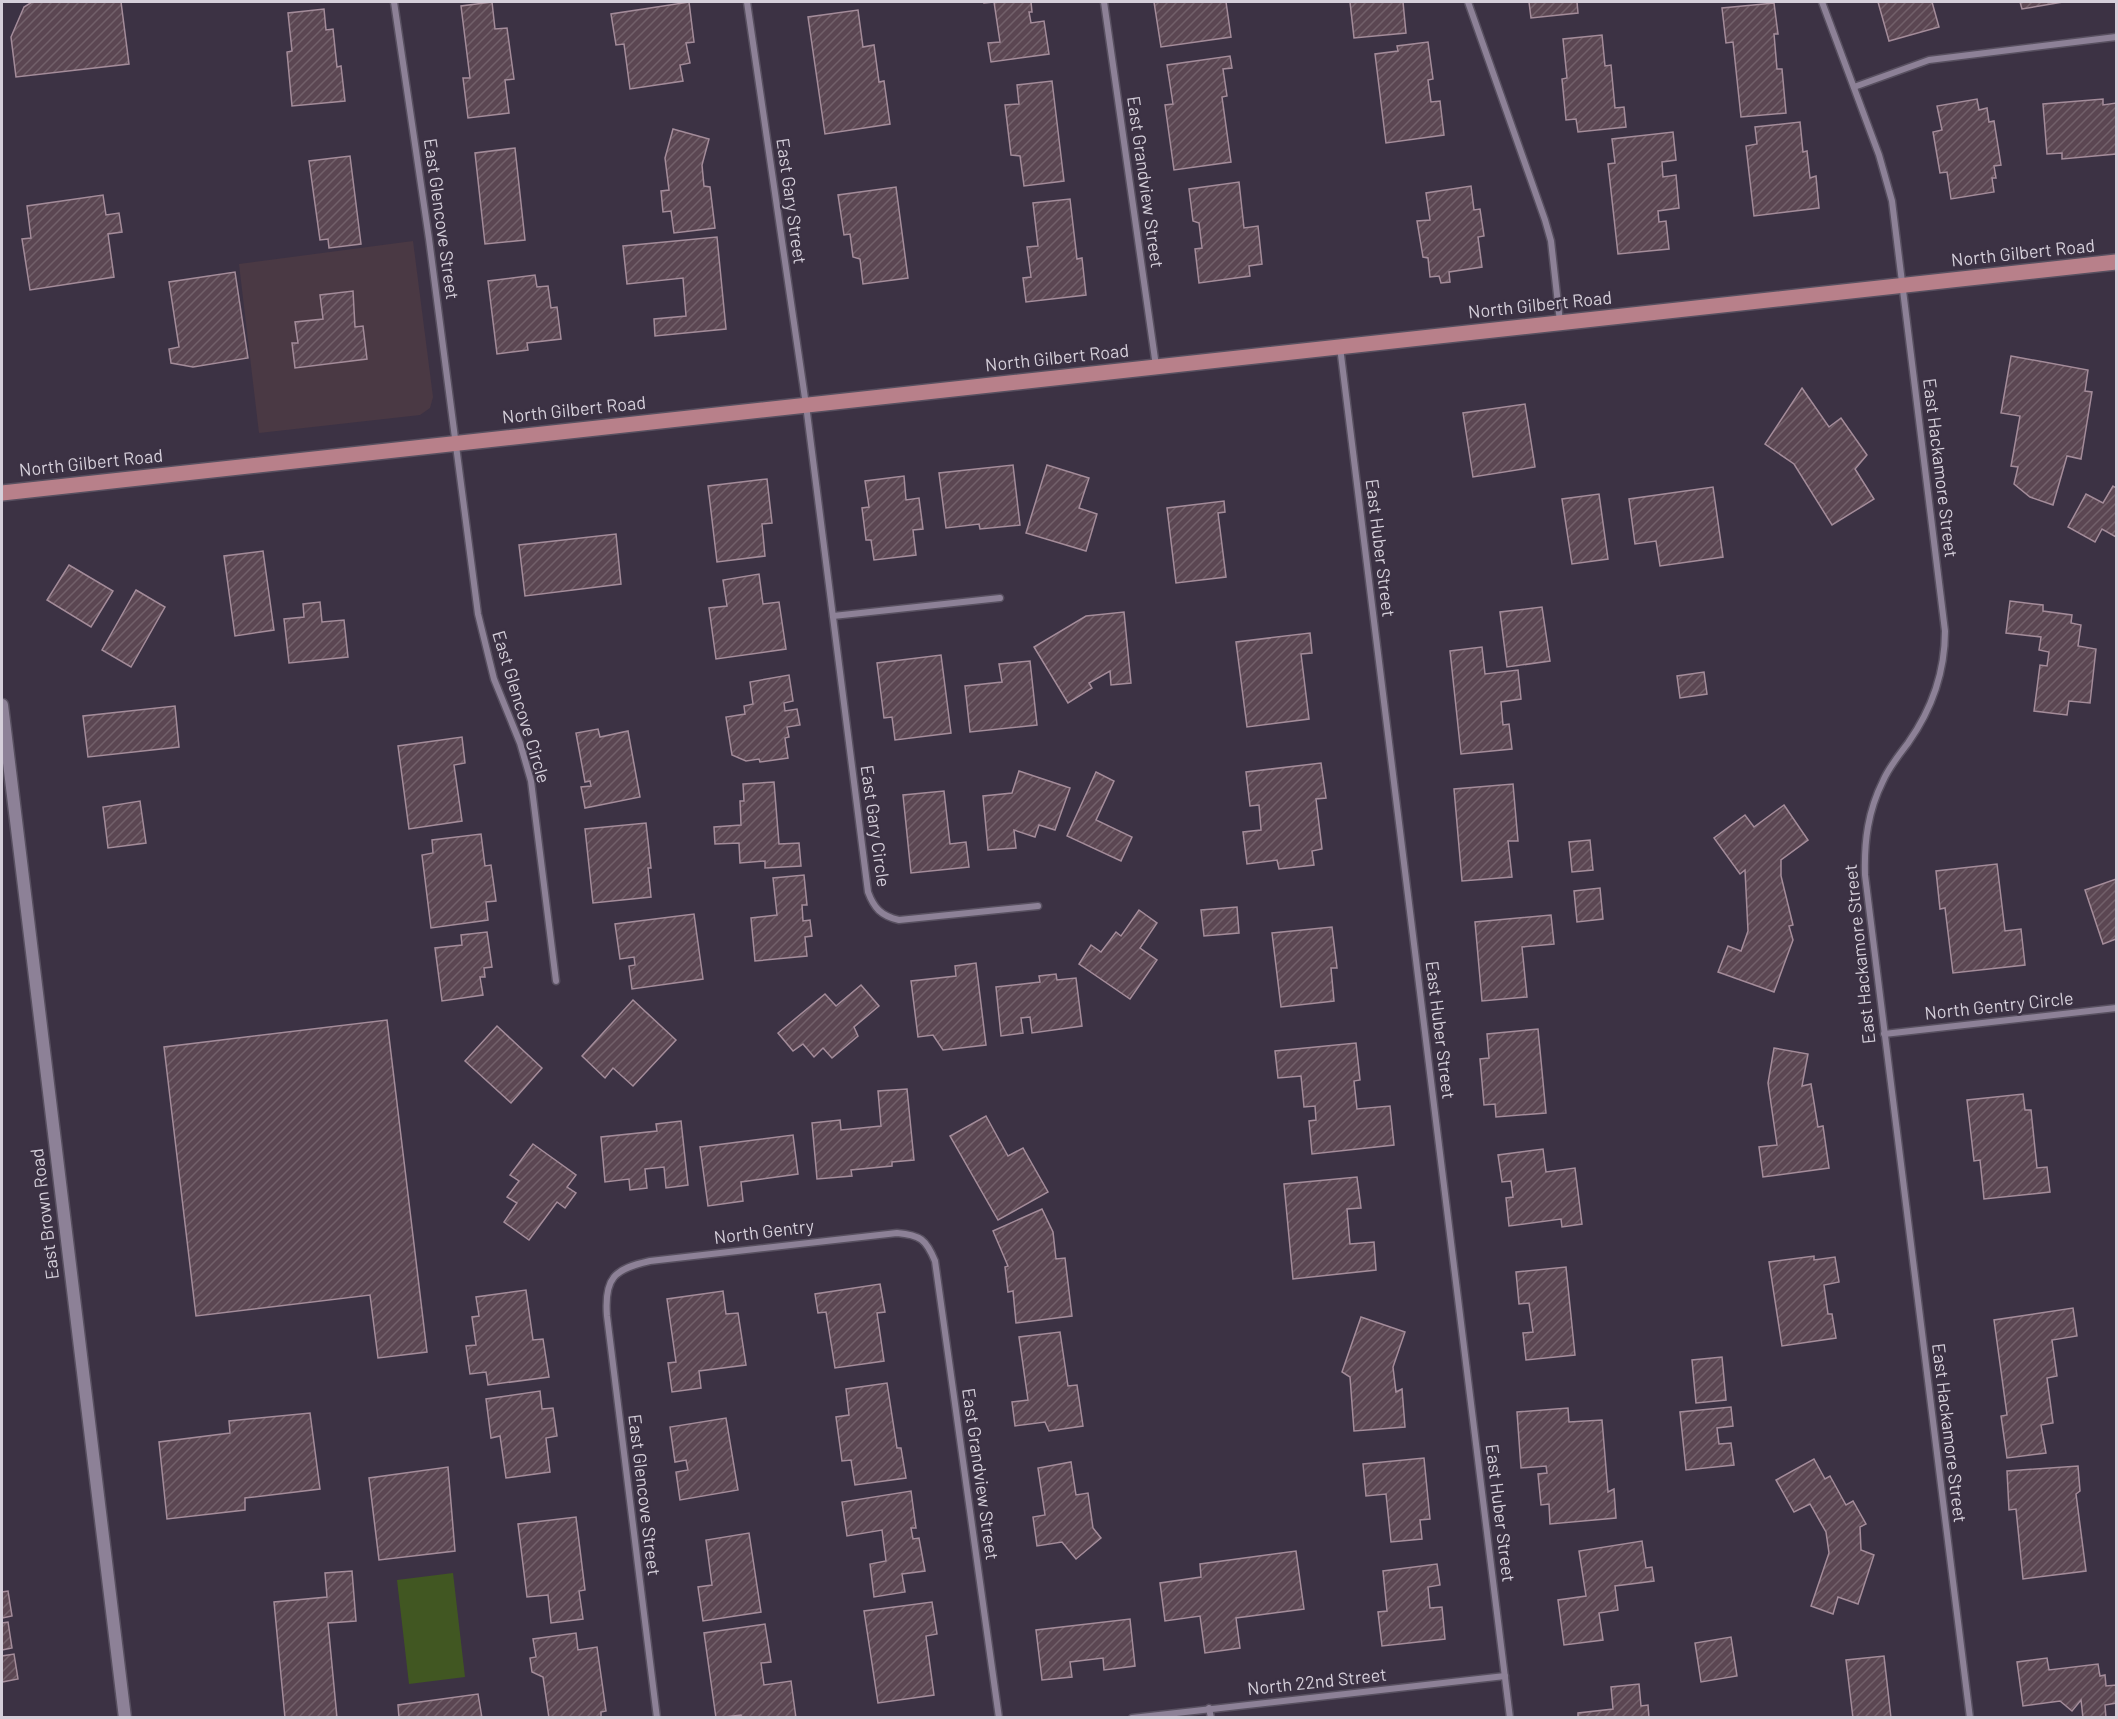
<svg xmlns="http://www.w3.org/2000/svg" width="2118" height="1719" viewBox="0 0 2118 1719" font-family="Barlow,sans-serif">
<defs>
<pattern id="building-hatch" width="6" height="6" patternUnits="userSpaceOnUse" patternTransform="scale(1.5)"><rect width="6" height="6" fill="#5b4652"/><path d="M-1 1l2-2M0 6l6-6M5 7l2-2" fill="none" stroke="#72606a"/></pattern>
</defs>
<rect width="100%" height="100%" fill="#3c3244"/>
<path fill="#4a3944" d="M413,241L433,397L430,408L420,415L259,433L239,264Z"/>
<path fill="#415722" d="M453,1573L465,1677L409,1684L397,1580Z"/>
<g fill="url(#building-hatch)" stroke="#a48c9a" stroke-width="1.5">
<path d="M32,2H121L129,64L16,77L11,37L24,7Z"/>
<path d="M492,2L495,29L507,28L514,79L505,80L509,113L468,118L463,78H470L461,6Z"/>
<path d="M689,2L694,42L686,43L690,63L680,65L683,81L630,89L624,44L616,45L611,14Z"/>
<path d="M984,2H1031L1032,12H1029L1031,23L1044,21L1049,54L991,62L988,43L1000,42L994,2L984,3Z"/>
<path d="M1154,2H1226L1231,37L1161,47Z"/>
<path d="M1350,2H1403L1406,33L1354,38Z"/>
<path d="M1529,2H1577L1578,13L1531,18Z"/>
<path d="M1878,2H1932L1939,27L1889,41Z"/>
<path d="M2020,2H2063L2022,9Z"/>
<path d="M1774,3L1778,34H1774L1777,69H1782L1786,113L1741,117L1733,42L1726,43L1722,8Z"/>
<path d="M324,9L326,30L333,29L337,67L341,66L345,101L292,106L287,52L292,51L288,13Z"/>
<path d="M858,10L863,47L874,45L879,82L884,81L890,124L825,134L808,17Z"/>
<path d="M1602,35L1605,66L1611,65L1615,108L1624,107L1626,127L1578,132L1576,119L1566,120L1562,79L1567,78L1563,39Z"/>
<path d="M1428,42L1433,79L1428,80L1431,102L1440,101L1444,135L1386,143L1375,54L1398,51L1397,46Z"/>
<path d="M1230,56L1232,68L1223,69L1227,96L1222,97L1231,162L1174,170L1165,105L1173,104L1167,65Z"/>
<path d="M1052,81L1064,181L1024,186L1020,156L1011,155L1005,105L1019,104L1017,85Z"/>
<path d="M1977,99L1979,110L1987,108L1989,122L1994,121L2001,165L1994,166L1996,178H1992L1994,192L1951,199L1947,172L1940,173L1933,132L1942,130L1937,106Z"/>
<path d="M2103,99V105L2116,103V154L2062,159V153L2047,154L2043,104Z"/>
<path d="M1800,122L1803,152L1807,151L1810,178L1816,176L1819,208L1754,216L1746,146L1757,144L1755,127Z"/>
<path d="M673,129L709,139L702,165L704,186L710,187L715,228L674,233L671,211L663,212L661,191L669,190L665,158Z"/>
<path d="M1673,132L1676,160L1662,162L1663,177L1676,175L1679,208L1658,211L1659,222L1666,221L1669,249L1618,254L1608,164L1615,163L1612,139Z"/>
<path d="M515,148L525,240L485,244L475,153Z"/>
<path d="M350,156L361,244L329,248L328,239L320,240L309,161Z"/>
<path d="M1239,182L1244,228L1258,226L1262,264L1249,266L1250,276L1199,283L1195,249L1202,248L1199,223L1193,221L1189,189Z"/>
<path d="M1471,186L1474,210L1480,209L1484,236L1478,237L1482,267L1449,272L1450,282L1441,283L1439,276L1430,277L1428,258L1423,257L1417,221L1430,220L1426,193Z"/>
<path d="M896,187L908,278L863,284L860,259L853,257L850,234L844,235L838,195Z"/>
<path d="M103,195L106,215L119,213L122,232L108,234L114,277L30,290L22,239L31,238L27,206Z"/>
<path d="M1070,199L1077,259L1082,258L1086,295L1026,302L1023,278L1031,277L1027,247L1038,246L1033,203Z"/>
<path d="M717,237L726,329L655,336L654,319L686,316L683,278L627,284L623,246Z"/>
<path d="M235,272L248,358L193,367L171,363L169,349L179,347L169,282Z"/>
<path d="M535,275L537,287L548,286L551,308L557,307L561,339L527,343L528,350L497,354L488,281Z"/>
<path d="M353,291L355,327L363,326L367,359L295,368L292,343H298L295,322L323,319L320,295Z"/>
<path d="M2011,356L2088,370L2085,391L2092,392L2081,459L2067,456L2053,505L2030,497L2014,484L2018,467L2011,466L2020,416L2001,413Z"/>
<path d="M1802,388L1829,427L1841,418L1867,455L1855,469L1874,499L1832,525L1794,464L1765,444Z"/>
<path d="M1525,404L1535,467L1473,477L1463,413Z"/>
<path d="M1013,465L1020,525L980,529L979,524L946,528L939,473Z"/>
<path d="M1047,465L1089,478L1079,508L1097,514L1086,551L1026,533Z"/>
<path d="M904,476L906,500L919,498L923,529L913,530L916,555L874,560L871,540H866L862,508L869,507L865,481Z"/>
<path d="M767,479L772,523L762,524L765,556L717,562L708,486Z"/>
<path d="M2113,486L2116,488V537L2102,529L2095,542L2068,527L2086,494L2103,503Z"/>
<path d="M1713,487L1723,557L1660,566L1656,541L1635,544L1629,499Z"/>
<path d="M1599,494L1608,559L1572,564L1562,499Z"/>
<path d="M1224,501L1225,512L1218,513L1226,577L1176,583L1167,508Z"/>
<path d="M616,534L621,584L525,596L519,545Z"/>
<path d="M263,551L274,630L235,636L224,556Z"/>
<path d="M69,565L113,591L91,627L47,600Z"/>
<path d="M759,574L763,604L779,602L786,649L716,659L709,608L727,606L723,580Z"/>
<path d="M136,590L165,607L131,667L102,650Z"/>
<path d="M2010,601L2043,605V611L2072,615L2071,623L2081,625L2078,646L2096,649L2090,703L2069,701L2067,715L2034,711L2040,665L2047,666L2049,652L2039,650L2041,637L2006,633Z"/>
<path d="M320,602L322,622L344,620L348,657L289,663L284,619L304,617L303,604Z"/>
<path d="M1542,607L1550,661L1507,667L1500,612Z"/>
<path d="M1124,612L1131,683L1111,685L1110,671L1089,683L1092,688L1068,703L1034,647L1086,616Z"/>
<path d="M1310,633L1312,653L1301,654L1309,719L1247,727L1236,642Z"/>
<path d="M1482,647L1485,674L1518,670L1521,699L1501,702L1503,725L1509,724L1512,749L1461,754L1450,651Z"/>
<path d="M941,655L951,733L895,740L892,717L884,718L877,663Z"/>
<path d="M1030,661L1037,725L970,732L965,686L1002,682L999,664Z"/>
<path d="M1704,672L1707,694L1680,698L1677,676Z"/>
<path d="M789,675L793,701L784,703L785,711L797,709L800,725L787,727L789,737L785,738L788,758L760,762L759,759L746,761L732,755L726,717L745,714L744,706L753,704L750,682Z"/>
<path d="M175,706L179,747L88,757L83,716Z"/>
<path d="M598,729L600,737L628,731L640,797L585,808L581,787L591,786L590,781L585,782L576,733Z"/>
<path d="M462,737L465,763L454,765L462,821L409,829L398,746Z"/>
<path d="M1321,763L1326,798L1316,799L1322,849L1312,851L1314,865L1279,869L1277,860L1247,864L1243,832L1261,830L1259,805L1250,806L1246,772Z"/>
<path d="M1019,771L1070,788L1055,830L1039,825L1035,837L1014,830L1016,848L988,850L983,796L1012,793Z"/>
<path d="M1096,772L1114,781L1096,820L1132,837L1121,861L1067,836Z"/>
<path d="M774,782L779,844L799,843L801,866L765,868V861L740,863L739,843L715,844L714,827L741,825L740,801H744L743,784Z"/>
<path d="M1513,784L1518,841H1508L1512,877L1462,881L1454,789Z"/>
<path d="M944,791L950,844L966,842L969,867L911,873L903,795Z"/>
<path d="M140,801L146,843L108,848L103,807Z"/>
<path d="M1784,805L1808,840L1781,860V876L1793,925L1789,926L1793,940L1774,992L1718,972L1728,946L1741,951L1748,931L1745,870L1740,874L1714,838L1745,815L1754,827Z"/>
<path d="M646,823L651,868H648L651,897L593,903L585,829Z"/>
<path d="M481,834L485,866L491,865L496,901L486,902L488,920L431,928L422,855L433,853L432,840Z"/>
<path d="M1590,840L1593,870L1572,872L1569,842Z"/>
<path d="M1997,864L2005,931L2021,929L2025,965L1953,973L1945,908L1940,909L1936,871Z"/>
<path d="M804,875L807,905H802L803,921L810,920L812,936L805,937L807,956L755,961L751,918L777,915L773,878Z"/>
<path d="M2116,879V939L2103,944L2085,890Z"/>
<path d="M1600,888L1603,919L1577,922L1574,891Z"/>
<path d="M1237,907L1239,933L1204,936L1201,910Z"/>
<path d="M1139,910L1157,923L1140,948L1157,960L1130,999L1079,964L1091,945L1101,952L1116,932L1121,936Z"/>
<path d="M694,914L703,979L632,989L629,966L635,965L634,957L620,959L615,924Z"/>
<path d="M1551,915L1554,944L1522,947L1527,997L1482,1001L1475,922Z"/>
<path d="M1332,927L1337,968H1331L1334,1001L1281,1007L1272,933Z"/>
<path d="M487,932L492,967L484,968L485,977H480L483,995L442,1001L435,948L462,945L461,935Z"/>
<path d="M976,963L986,1045L943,1050L933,1035L918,1037L911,981L956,976L955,966Z"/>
<path d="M1056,974L1057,980L1076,978L1082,1026L1032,1033L1030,1017L1021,1018L1023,1033L1001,1036L996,987L1040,982L1039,976Z"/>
<path d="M861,985L879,1006L854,1027L858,1036L832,1058L823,1048L814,1057L803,1044L793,1051L778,1033L825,994L836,1006Z"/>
<path d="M633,1000L676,1040L633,1086L613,1068L605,1078L582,1056Z"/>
<path d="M387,1020L427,1352L378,1358L370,1295L196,1316L164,1047Z"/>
<path d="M497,1026L542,1068L511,1103L465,1061Z"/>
<path d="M1538,1029L1546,1113L1496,1117L1495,1104L1484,1105L1480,1059L1489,1058L1487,1034Z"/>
<path d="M1356,1043L1360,1080L1354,1081L1357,1109L1390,1106L1394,1145L1312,1154L1309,1121L1316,1120L1315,1106L1304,1107L1301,1076L1278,1078L1275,1051Z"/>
<path d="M1774,1048L1808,1054L1802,1086L1811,1084L1818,1127L1823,1126L1829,1168L1763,1177L1759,1147L1777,1145L1768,1083Z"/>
<path d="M907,1089L914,1160L892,1162V1166L851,1170L852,1176L817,1179L812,1123L840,1120L841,1130L881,1126L878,1091Z"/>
<path d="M2023,1094L2025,1110H2031L2037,1168L2047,1167L2050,1192L1984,1199L1980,1160L1974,1161L1967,1100Z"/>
<path d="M986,1116L1008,1156L1023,1148L1048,1192L998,1220L950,1136Z"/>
<path d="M681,1121L688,1185L666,1188L664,1167L645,1169L647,1188L630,1190L629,1179L605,1182L601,1137L657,1131L656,1124Z"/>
<path d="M793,1135L798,1174L741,1182L743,1201L708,1206L700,1147Z"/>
<path d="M533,1144L576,1175L567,1187L576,1193L565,1208L557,1202L529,1240L504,1222L517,1203L507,1197L519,1181L510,1175Z"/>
<path d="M1543,1149L1546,1172L1575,1168L1582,1224L1562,1227L1561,1219L1509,1226L1506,1198L1513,1197L1511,1181L1502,1182L1498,1155Z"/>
<path d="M1357,1177L1361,1208L1347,1209L1350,1244L1374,1242L1376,1270L1293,1279L1284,1184Z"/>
<path d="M1042,1209L1053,1232L1056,1259L1065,1258L1072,1316L1016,1323L1013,1291L1008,1292L1005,1267L1008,1266L993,1231Z"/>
<path d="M1814,1256V1260L1835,1257L1839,1282L1824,1285L1828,1314H1832L1836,1338L1782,1346L1769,1262Z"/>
<path d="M1566,1267L1575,1355L1526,1360L1523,1333L1533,1332L1529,1303L1519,1304L1516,1272Z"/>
<path d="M880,1284L885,1312L877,1313L884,1361L835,1368L826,1312L818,1313L815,1294Z"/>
<path d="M526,1290L533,1340L543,1339L549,1377L488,1385L486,1372L470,1374L466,1346L476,1345L472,1317L479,1316L476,1297Z"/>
<path d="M723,1291L726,1314L738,1313L746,1365L699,1371L701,1388L672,1392L668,1363L676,1362L667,1299Z"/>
<path d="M2073,1308L2077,1336L2052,1340L2057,1376L2047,1378L2053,1423L2041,1425L2046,1453L2007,1458L2001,1416L2007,1415L1994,1320Z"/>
<path d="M1361,1317L1405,1332L1393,1367L1396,1392L1402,1389L1405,1427L1354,1431L1350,1377L1342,1372Z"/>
<path d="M1060,1332L1068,1386L1077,1385L1083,1426L1049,1431L1045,1422L1015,1426L1012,1402L1028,1400L1019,1337Z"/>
<path d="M1722,1357L1726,1400L1696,1403L1692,1360Z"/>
<path d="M887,1383L897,1448H901L906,1478L855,1485L851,1460L842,1461L836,1417L849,1415L846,1389Z"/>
<path d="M540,1391L542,1409L553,1408L557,1436L546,1438L550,1472L506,1478L500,1436L491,1438L486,1399Z"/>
<path d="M1731,1407L1733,1426L1717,1428L1719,1444L1731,1443L1734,1465L1686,1470L1680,1412Z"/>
<path d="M1568,1408L1569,1422L1602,1420L1608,1492L1614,1489L1616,1518L1550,1524L1549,1504L1541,1505L1538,1474L1547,1473L1546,1466L1521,1468L1517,1412Z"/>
<path d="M310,1413L320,1489L245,1498V1510L167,1519L159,1442L230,1433L229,1421Z"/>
<path d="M726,1418L738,1490L680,1500L676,1472L688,1470L686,1460L675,1462L670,1427Z"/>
<path d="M1424,1458L1430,1519L1420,1520L1422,1539L1391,1542L1386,1494L1366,1496L1363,1464Z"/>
<path d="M1814,1459L1825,1479L1830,1476L1846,1505L1853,1501L1866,1524L1860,1527L1861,1550L1874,1555L1858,1604L1838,1597L1833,1614L1811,1606L1829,1553L1826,1532L1810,1504L1794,1512L1776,1480Z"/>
<path d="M1071,1462L1076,1495L1088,1493L1093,1528L1101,1538L1076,1559L1062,1542L1037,1546L1033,1517L1045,1515L1038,1468Z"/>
<path d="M2078,1466L2080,1491L2076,1494L2086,1571L2023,1579L2016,1509L2009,1510L2007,1471Z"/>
<path d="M448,1467L455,1551L379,1560L369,1478Z"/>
<path d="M911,1491L916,1528H911L913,1539L919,1538L925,1571L902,1574L905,1592L874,1597L870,1564L886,1561L882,1530L847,1536L842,1502Z"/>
<path d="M576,1517L585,1590L579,1591L583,1619L551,1623L548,1595L527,1597L518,1524Z"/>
<path d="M749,1533L761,1612L703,1621L698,1587L712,1585L706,1540Z"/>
<path d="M1642,1541L1646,1568L1652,1567L1654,1581L1615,1586L1618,1610L1599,1613L1603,1640L1564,1645L1558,1600L1586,1596L1579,1551Z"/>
<path d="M1296,1551L1304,1609L1236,1618L1240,1648L1205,1653L1200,1616L1165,1621L1160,1583L1201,1577L1200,1564Z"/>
<path d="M1437,1564L1440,1585L1428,1587L1430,1608L1442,1607L1445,1639L1382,1646L1378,1612L1387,1611L1383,1571Z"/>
<path d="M352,1571L356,1621L328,1623L337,1718H285L274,1602L327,1597L325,1573Z"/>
<path d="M8,1591L12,1616L2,1618V1592Z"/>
<path d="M932,1602L937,1634L926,1636L934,1695L878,1703L864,1611Z"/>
<path d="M1130,1619L1135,1666L1104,1670L1103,1658L1070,1662L1072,1677L1042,1680L1036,1630Z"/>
<path d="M8,1622L12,1648L2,1650V1623Z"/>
<path d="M765,1624L771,1662L761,1663L764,1685L791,1681L796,1718H742L741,1715L716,1718L704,1633Z"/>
<path d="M576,1633L578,1650L597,1647L606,1711L601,1712V1718H549L543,1677L532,1672L530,1658L536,1657L533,1639Z"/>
<path d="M1731,1637L1737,1676L1701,1682L1695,1643Z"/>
<path d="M14,1654L18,1679L2,1682V1656Z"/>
<path d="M1884,1656L1891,1718H1853L1846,1660Z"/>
<path d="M2047,1658L2049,1670L2098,1664L2100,1676L2105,1675L2106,1686L2116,1685V1703L2105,1705L2106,1718H2083L2081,1700L2072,1711L2060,1701L2023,1706L2017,1662Z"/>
<path d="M1639,1684L1641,1706L1648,1705L1649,1718H1578V1713L1613,1709L1611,1687Z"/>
<path d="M478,1694L482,1718H399L398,1705Z"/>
</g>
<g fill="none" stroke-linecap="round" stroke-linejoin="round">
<g stroke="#585060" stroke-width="9">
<g id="minor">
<path d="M394,2L429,239L478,614L494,679L520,743L531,781L556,981"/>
<path d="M747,2L806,405L868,892C874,908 881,916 899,920L1038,906"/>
<path d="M1104,2L1156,366"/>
<path d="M1468,2L1545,220L1551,241L1560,322"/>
<path d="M1822,2L1879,155L1892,201L1945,631C1945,673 1932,709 1908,743C1899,755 1889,767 1883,781C1868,811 1864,841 1865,875L1970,1718"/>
<path d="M1854,87L1929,60L2116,37"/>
<path d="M1340,347L1510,1718"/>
<path d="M833,616L1000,598"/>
<path d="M1884,1034L2116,1008"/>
<path d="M1209,1708L1211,1718"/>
<path d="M657,1718L607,1316C604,1278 614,1269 650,1261L897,1233C920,1235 926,1239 935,1261L999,1718"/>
<path d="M1132,1718L1505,1676"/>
</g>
</g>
<g stroke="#585060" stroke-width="15">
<path id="secondary" d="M2,705L125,1718"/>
</g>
<g stroke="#585060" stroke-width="18">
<path id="primary" d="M2,493L2116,262"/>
</g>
<use href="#minor" stroke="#8d8197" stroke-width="6"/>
<use href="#secondary" stroke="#8d8197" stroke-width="12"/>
<use href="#primary" stroke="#b8808a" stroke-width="15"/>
</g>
<g text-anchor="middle" stroke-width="4.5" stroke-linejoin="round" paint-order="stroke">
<g font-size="18" fill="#d5cfda" stroke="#3c3244">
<text transform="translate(1145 182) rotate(82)" y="6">East Grandview Street</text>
<text transform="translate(791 201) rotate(82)" y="6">East Gary Street</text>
<text transform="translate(441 219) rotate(82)" y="6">East Glencove Street</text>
<text transform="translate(2023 253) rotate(-6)" y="6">North Gilbert Road</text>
<text transform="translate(1540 305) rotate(-6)" y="6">North Gilbert Road</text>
<text transform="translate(1057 358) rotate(-6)" y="6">North Gilbert Road</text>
<text transform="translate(574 410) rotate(-6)" y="6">North Gilbert Road</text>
<text transform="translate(91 463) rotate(-6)" y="6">North Gilbert Road</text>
<text transform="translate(1940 468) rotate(83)" y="6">East Hackamore Street</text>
<text transform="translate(1380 548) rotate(83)" y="6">East Huber Street</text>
<text transform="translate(521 707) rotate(73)" y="6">East Glencove Circle</text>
<text transform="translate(875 826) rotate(82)" y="6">East Gary Circle</text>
<text transform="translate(1860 954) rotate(-96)" y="6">East Hackamore Street</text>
<text transform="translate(1999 1006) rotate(-6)" y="6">North Gentry Circle</text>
<text transform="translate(1440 1030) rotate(83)" y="6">East Huber Street</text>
<text transform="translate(45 1214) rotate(-97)" y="6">East Brown Road</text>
<text transform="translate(764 1232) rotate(-7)" y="6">North Gentry</text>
<text transform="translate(1949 1433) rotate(83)" y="6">East Hackamore Street</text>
<text transform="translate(980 1474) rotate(82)" y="6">East Grandview Street</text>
<text transform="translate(644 1495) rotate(83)" y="6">East Glencove Street</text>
<text transform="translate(1500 1513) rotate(83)" y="6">East Huber Street</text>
<text transform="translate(1317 1682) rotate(-6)" y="6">North 22nd Street</text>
</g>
</g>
<rect width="2118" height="1719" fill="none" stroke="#d5cfda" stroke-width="6"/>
</svg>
